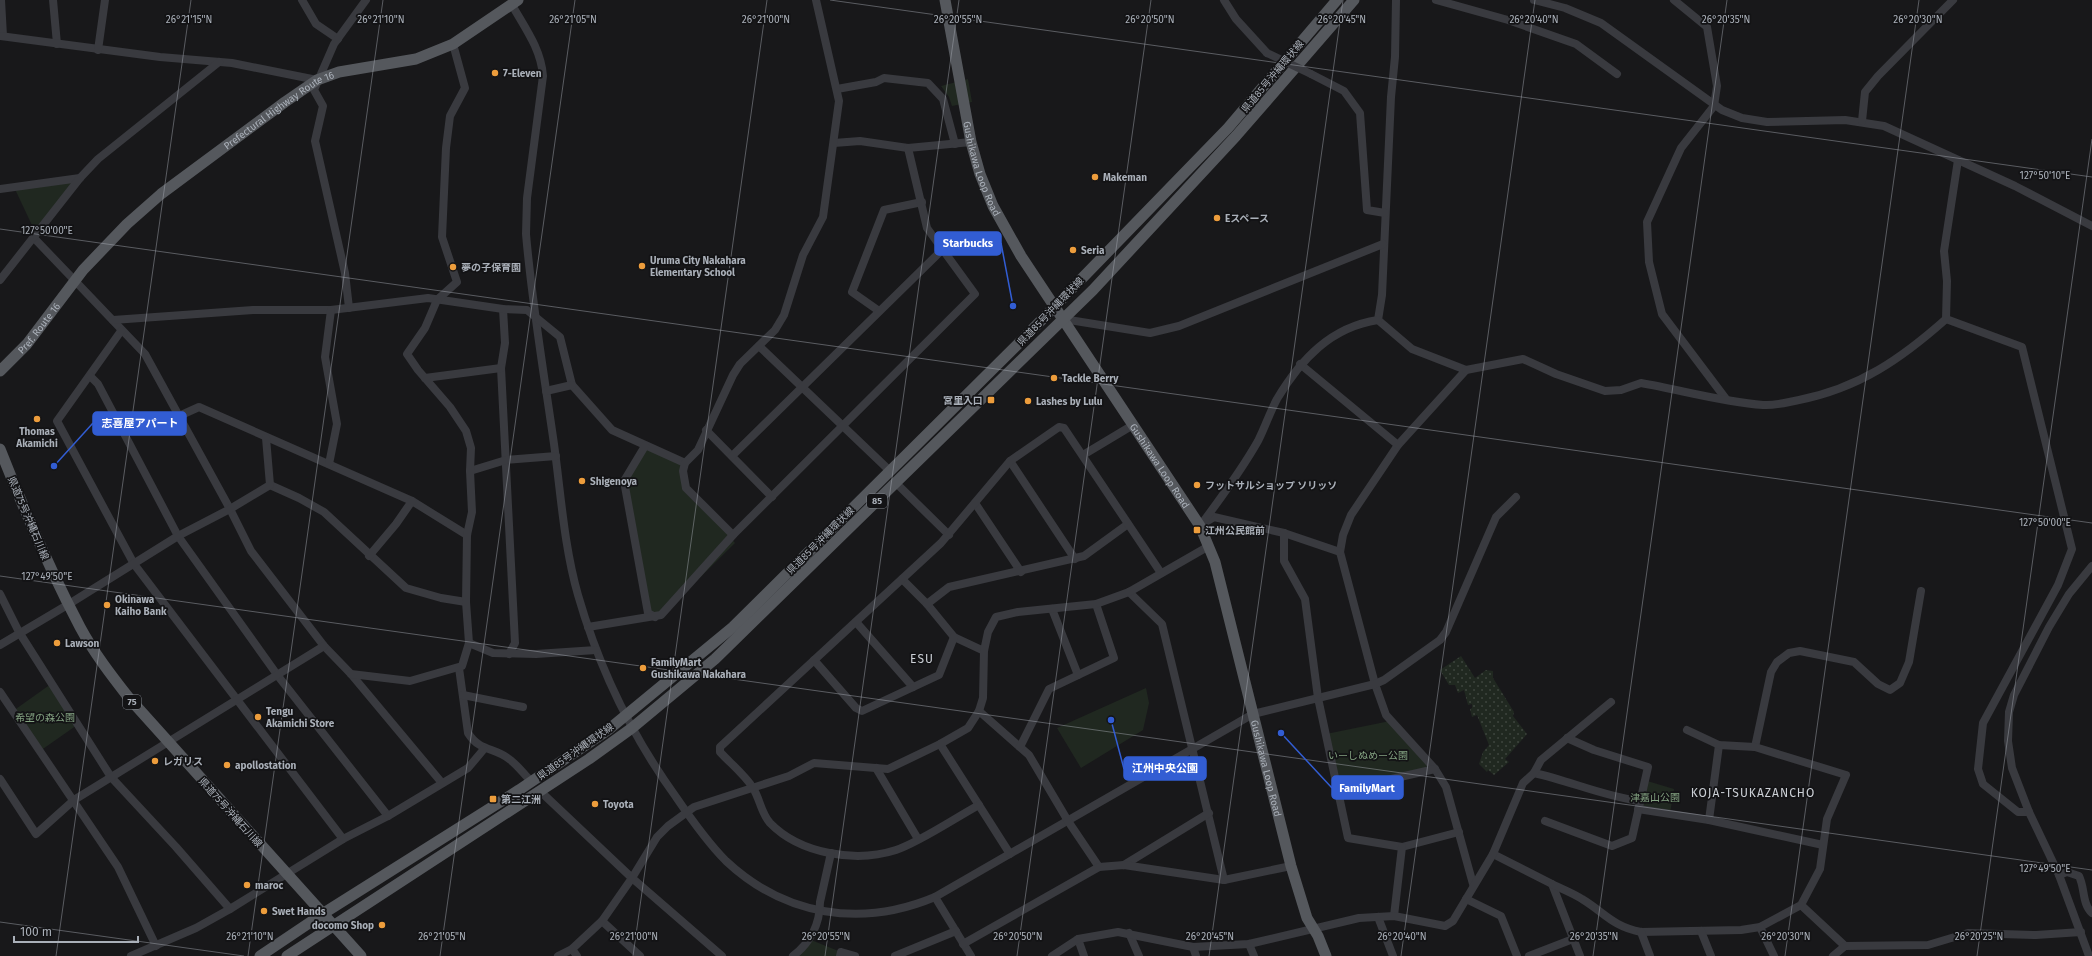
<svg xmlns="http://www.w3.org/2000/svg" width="2092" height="956" viewBox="0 0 2092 956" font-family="'Fira Sans','Noto Sans JP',sans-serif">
<defs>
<pattern id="grass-dots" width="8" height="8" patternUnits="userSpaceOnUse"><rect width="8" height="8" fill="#202820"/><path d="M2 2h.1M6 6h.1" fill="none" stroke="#3e453e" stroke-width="1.8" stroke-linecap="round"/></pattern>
</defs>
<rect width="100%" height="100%" fill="#18181a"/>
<path fill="url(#grass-dots)" d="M1461,656L1475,678L1486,670L1493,671V678L1514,712L1513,716L1527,734L1505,759L1509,762L1494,775L1488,770L1487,772L1479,764L1483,752L1489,745L1477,715L1472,717L1470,709L1472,708V704L1468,705L1464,690L1458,693L1455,685H1449L1440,670Z"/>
<g fill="#202820">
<path d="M968,79L972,102L952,106L949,97L941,86Z"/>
<path d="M80,178L38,238L14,187Z"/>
<path d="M645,446L685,463L687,488L735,543L662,615L648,613L624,479Z"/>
<path d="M51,684L77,725L40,751L13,711Z"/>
<path d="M1146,688L1149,703L1143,730L1081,768L1057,728Z"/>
<path d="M1390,721L1435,769L1339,791L1326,734Z"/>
<path d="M1644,780L1674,789L1670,813L1637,808Z"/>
<path d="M811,940L841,952L840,956H793Z"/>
</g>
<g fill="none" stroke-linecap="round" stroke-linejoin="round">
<g stroke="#393a3f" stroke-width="8">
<path d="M1,0L3,36"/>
<path d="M53,0L57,44"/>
<path d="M302,0L316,24L338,39"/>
<path d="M1224,0L1236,19L1267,53"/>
<path d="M1396,0L1395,57L1391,97L1382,295L1378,320L1412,349L1466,370L1398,445L1351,515L1343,535L1340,552L1375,684L1386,715L1435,769L1446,787L1473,884"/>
<path d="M1436,0L1508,20L1576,44L1617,74"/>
<path d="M1534,0L1565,8L1601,23L1722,110L1742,118L1767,122L1845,120L1884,126L2015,186L2092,226"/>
<path d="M1674,0L1707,27L1717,86L1714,106L1681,148L1647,222L1649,262L1662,314L1726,399"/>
<path d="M512,5C525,28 541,49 543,76L527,198L526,234C532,304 544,374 554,444C561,495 564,546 578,595C599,668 632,736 676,797C691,819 707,842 726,861C785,916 861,928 935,897L1253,714L1375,684L1384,680L1440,640L1446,632L1496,517L1516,497"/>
<path d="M0,36L160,57L232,63L317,80"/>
<path d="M98,50L105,0"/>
<path d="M1311,74L1344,91L1360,113L1367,210L1385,213"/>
<path d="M837,89L876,82L884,78L928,83L943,99L955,144"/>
<path d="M1862,121L1865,92L1878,76L1953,0"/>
<path d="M834,143L860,141L908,148L971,142"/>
<path d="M0,189L80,178"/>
<path d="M34,238L145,354L230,509L251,551L324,646L351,674L442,783"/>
<path d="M0,280L80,178L98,159L219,62"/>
<path d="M349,308L345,273L315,141L323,106L314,90L334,44L366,0"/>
<path d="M503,309L505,343L501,368L515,643L509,654"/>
<path d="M879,311L852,292L884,210L922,202"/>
<path d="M1063,319L1150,333L1179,326L1383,244"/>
<path d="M1946,319L2022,347L2072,549L2058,585L1983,723L1978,769L1983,784L2018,812H2029"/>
<path d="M113,320L253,310H331L428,298L503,309L527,310L560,337L572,385L612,430L685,463"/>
<path d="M121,331L57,421L134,564L343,839"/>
<path d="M759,346L890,471"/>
<path d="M1300,364L1398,445"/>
<path d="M1466,370L1523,359L1556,374L1605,391L1621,390L1641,383C1681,390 1722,402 1763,405C1775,406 1788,402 1799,400C1859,388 1901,359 1946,319L1947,281L1944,251L1958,160"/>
<path d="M90,376L98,384L178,536L278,676L388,816"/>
<path d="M425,378L501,368"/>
<path d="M546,391L572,385"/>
<path d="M179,416L199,407L412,501L467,535"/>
<path d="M706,430L772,497"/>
<path d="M645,446L624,481L648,613L655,617"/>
<path d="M1083,455L1133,425"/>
<path d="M732,456L943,249"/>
<path d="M1010,461L1075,559"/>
<path d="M329,464L337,424L325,357L331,310"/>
<path d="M470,471L506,460L556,456"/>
<path d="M896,483L949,535"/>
<path d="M270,485L299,498L324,512L406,588L441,598L466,602"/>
<path d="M975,503L1021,572"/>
<path d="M1204,523L1214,517L1284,533L1340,552"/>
<path d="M1200,526C1221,498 1241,471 1258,441C1265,427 1270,412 1277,399C1301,359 1331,327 1378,320"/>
<path d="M1284,533V561L1305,599L1318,698L1348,838L1402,847L1459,832"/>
<path d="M733,535L686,488L683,471L685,463L698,450L733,375L740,364L775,330L784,315L803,255L823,217L839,101L816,0"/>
<path d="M369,556L396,524L412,501"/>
<path d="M902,579L927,604L954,637L984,651"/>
<path d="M1129,592L1162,624L1224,880"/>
<path d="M0,594L19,632L111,777L176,847L230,909"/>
<path d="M927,604L949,587L1084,556L1128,524"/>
<path d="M1052,609L1078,675"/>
<path d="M856,622L913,687"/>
<path d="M588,627L661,615L733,535L975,294L927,228L908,148"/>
<path d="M469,643L493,653L536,654L596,650"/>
<path d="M0,645L69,604L178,536L230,509L270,485L266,438"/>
<path d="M814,660L856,708L862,711L939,675L954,637"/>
<path d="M459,668L468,733C480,752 494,747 509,759C518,765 524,775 532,782"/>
<path d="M351,674L410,681L462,666L469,643L466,602L467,535L472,512L470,471L471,448L466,431L450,407L418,370L407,354L425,328L437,300L457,282L442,237L446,148L450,116L465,88L453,44"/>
<path d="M0,692L118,867L156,946"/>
<path d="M463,695L523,707"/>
<path d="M979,711L1029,755L1068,821L1099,867"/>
<path d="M940,744L1010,854"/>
<path d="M1020,747L1049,689L1114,658L1096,604"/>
<path d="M1755,747L1771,672L1777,662L1789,653L1800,651L1854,662L1878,684L1890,690L1900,683L1909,662L1921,591"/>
<path d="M876,768L918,839"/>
<path d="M1534,773C1570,781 1603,796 1639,801"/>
<path d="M0,779L36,834L74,800L324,646"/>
<path d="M1339,791L1435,769"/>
<path d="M541,792L632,878L722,956"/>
<path d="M979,805C955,818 920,842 896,850C856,863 800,854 770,823C761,813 760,799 753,788C745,775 730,763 720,752V747L941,543L1010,461L1059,427L1064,428L1161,573"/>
<path d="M1638,809L1709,820L1823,845"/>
<path d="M1709,820L1719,745"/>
<path d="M1545,821L1612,846L1632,838L1648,767L1594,750L1567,738"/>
<path d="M1493,854L1552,884L1580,956"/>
<path d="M1124,865L1209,813"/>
<path d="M2059,875L2067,872L2079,876C2085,888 2082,904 2092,913"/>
<path d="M1552,884C1562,889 1573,893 1582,899C1605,913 1612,926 1641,932L1741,930L1760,927L1801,905L1820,869L1827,819L1846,775L1755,747L1719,745L1687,730"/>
<path d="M935,897L971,956"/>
<path d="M1466,899L1501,916L1517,956"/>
<path d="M1801,905L1845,946"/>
<path d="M1394,916L1402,847"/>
<path d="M1378,917L1393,956"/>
<path d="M602,921L640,956"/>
<path d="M1760,927L1774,956"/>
<path d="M1701,931L1711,956"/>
<path d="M1641,932L1650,956"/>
<path d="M1129,933L1139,956"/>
<path d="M1078,939L1084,956"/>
<path d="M963,944L1099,867L1124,865L1224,880L1291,866"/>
<path d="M1249,944L1254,956"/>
<path d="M1193,947L1196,956"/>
<path d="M572,949L577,956"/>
<path d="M131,956L196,928L230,909L343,839L388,816L468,768L484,749"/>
<path d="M558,956L572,949L602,921L632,878L657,837L668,826L694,807L789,776L814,763L888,769L940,744L968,728L979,711L983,698L984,651L988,632L996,617L1018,612L1096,604L1129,592L1209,546"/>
<path d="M793,956C810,943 820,924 820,902L831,853"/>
<path d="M840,956L841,952L855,956"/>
<path d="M895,956L956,931"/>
<path d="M1052,956L1078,939L1118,932L1193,947L1249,944L1359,918L1394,916L1445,926L1453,921L1493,854L1523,783L1534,773L1541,760L1611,702"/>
<path d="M1529,956L1573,939"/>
<path d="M1833,956L1845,946L1928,945L1968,933L2036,935L2081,932"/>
<path d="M2089,956L2059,875L2029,812L2012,768L2008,741L2009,712L2014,695L2049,627L2069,594L2092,566"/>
</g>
<g stroke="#55585d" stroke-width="11">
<path id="s1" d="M945,0L971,142L980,174L993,206L1021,256L1200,526L1215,562L1291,866L1307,918L1318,936L1326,956"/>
<path id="s2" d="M0,371L27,344L83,270L127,224L161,194L285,102L317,80L339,72L416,59L453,44L518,0"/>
<path d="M0,449C24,510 50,570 80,627C94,653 111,675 129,698L361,956"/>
<path d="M260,956L324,913L519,790L608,730L733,627L1026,336L1228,128L1337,0"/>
<path d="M287,956L589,759L632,728L715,659L1093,290L1236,136L1354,0"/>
</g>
<path stroke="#393a3f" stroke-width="8" d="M1267,53L1311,74"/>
</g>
<path fill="none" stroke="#aab0b9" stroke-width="1" stroke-opacity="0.45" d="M830,0L2092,177M0,229L2092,523M0,576L2092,870M0,922L244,956M56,956L191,0M248,956L383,0M440,956L575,0M633,956L767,0M825,956L959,0M1017,956L1151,0M1209,956L1343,0M1401,956L1535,0M1593,956L1727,0M1785,956L1919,0M1977,956L2092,139"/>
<g fill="#ed9d3c" stroke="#131315" stroke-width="1.5">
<circle cx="495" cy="73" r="4"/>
<circle cx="1095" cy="177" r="4"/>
<circle cx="1217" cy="218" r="4"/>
<circle cx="1073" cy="250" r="4"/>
<circle cx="642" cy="266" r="4"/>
<circle cx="453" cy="267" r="4"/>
<circle cx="1054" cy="378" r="4"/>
<rect x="987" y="396" width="8" height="8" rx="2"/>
<circle cx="1028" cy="401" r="4"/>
<circle cx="37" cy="419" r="4"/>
<circle cx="582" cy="481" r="4"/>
<circle cx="1197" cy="485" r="4"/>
<rect x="1193" y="526" width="8" height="8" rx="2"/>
<circle cx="107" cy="605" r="4"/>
<circle cx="57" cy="643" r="4"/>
<circle cx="643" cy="668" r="4"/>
<circle cx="258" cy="717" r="4"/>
<circle cx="155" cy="761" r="4"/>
<circle cx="227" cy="765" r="4"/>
<rect x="489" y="795" width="8" height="8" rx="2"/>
<circle cx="595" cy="804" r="4"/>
<circle cx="247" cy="885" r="4"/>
<circle cx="264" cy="911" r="4"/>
<circle cx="382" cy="925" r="4"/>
</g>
<g text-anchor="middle" stroke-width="3.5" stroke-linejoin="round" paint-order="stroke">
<g fill="#131315" stroke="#7d8188" stroke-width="1">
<rect x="867" y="494" width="20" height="14" rx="3"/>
<rect x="123" y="695" width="18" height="14" rx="3"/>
</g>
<g font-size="9" font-weight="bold" fill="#aab0b9">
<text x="877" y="504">85</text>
<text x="132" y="705">75</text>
</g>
<g font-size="10" font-weight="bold" fill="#aab0b9" stroke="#131315" text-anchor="start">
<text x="503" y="77">7-Eleven</text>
<text x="1103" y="181">Makeman</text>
<text x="1225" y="222">Eスペース</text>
<text x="1081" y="254">Seria</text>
<text x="650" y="264">Uruma City Nakahara<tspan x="650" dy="12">Elementary School</tspan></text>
<text x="461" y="271">夢の子保育園</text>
<text x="1062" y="382">Tackle Berry</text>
<text x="983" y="404" text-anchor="end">宮里入口</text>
<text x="1036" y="405">Lashes by Lulu</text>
<text x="37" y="435" text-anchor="middle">Thomas<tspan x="37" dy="12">Akamichi</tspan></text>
<text x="590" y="485">Shigenoya</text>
<text x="1205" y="489">フットサルショップ ソリッソ</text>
<text x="1205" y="534">江州公民館前</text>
<text x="115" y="603">Okinawa<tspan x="115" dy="12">Kaiho Bank</tspan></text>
<text x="65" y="647">Lawson</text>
<text x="651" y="666">FamilyMart<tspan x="651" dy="12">Gushikawa Nakahara</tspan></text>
<text x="266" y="715">Tengu<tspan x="266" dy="12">Akamichi Store</tspan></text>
<text x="163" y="765">レガリス</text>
<text x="235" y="769">apollostation</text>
<text x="501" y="803">第二江洲</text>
<text x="603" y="808">Toyota</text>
<text x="255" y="889">maroc</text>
<text x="272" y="915">Swet Hands</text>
<text x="374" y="929" text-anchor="end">docomo Shop</text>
</g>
<g font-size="10" fill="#aab0b9" stroke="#131315">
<text transform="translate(1272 76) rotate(-50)" y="4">県道85号沖縄環状線</text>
<text dy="4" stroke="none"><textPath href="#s2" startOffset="385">Prefectural Highway Route 16</textPath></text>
<text dy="4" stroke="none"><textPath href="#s1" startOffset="173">Gushikawa Loop Road</textPath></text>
<text transform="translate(1050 311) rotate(-46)" y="4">県道85号沖縄環状線</text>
<text dy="4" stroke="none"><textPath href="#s2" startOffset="58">Pref. Route 16</textPath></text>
<text dy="4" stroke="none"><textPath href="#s1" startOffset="521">Gushikawa Loop Road</textPath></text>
<text transform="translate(29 518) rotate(67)" y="4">県道75号沖縄石川線</text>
<text transform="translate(820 540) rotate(-45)" y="4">県道85号沖縄環状線</text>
<text transform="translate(575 751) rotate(-35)" y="4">県道85号沖縄環状線</text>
<text dy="4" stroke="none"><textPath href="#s1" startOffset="845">Gushikawa Loop Road</textPath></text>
<text transform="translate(231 812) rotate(48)" y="4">県道75号沖縄石川線</text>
</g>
<g font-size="10" fill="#84a382" stroke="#131315">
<text x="45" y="721">希望の森公園</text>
<text x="1368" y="759">いーしぬめー公園</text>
<text x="1655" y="801">津嘉山公園</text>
</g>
<g font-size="12" letter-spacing="1" fill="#cbcfd5" stroke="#131315">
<text x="922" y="663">ESU</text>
<text x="1753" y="797">KOJA-TSUKAZANCHO</text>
</g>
</g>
<g font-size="10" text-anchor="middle" fill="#aab0b9" stroke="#131315" stroke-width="3.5" stroke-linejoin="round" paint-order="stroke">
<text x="189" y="23">26°21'15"N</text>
<text x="381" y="23">26°21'10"N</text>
<text x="573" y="23">26°21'05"N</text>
<text x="766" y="23">26°21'00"N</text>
<text x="958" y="23">26°20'55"N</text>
<text x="1150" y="23">26°20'50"N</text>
<text x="1342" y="23">26°20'45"N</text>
<text x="1534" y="23">26°20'40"N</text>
<text x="1726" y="23">26°20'35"N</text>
<text x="1918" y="23">26°20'30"N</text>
<text x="2045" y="179">127°50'10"E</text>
<text x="47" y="234">127°50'00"E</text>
<text x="2045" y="526">127°50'00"E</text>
<text x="47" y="580">127°49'50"E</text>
<text x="2045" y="872">127°49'50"E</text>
<text x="250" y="940">26°21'10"N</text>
<text x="442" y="940">26°21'05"N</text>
<text x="634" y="940">26°21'00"N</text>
<text x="826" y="940">26°20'55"N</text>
<text x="1018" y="940">26°20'50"N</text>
<text x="1210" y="940">26°20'45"N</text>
<text x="1402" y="940">26°20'40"N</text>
<text x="1594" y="940">26°20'35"N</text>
<text x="1786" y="940">26°20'30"N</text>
<text x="1979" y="940">26°20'25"N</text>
</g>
<path fill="none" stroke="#325dd3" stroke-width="1.5" d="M1013 306L1001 243M54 466L93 423M1111 720L1124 769M1281 733L1332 788"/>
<g fill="#325dd3" stroke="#131315" stroke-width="1.5">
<circle cx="1013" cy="306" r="4"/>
<circle cx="54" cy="466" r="4"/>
<circle cx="1111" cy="720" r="4"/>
<circle cx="1281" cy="733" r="4"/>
</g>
<g fill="#325dd3" stroke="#325dd3" stroke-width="1.5">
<rect x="935" y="232" width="66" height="23" rx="4"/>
<rect x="93" y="412" width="93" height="23" rx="4"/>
<rect x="1124" y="757" width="82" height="23" rx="4"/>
<rect x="1332" y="776" width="71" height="23" rx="4"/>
</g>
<g font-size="11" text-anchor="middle" font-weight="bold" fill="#fff">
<text x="968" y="247">Starbucks</text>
<text x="140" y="427">志喜屋アパート</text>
<text x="1165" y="772">江州中央公園</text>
<text x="1367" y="792">FamilyMart</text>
</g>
<path d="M14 936v6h124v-6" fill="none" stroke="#aab0b9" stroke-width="2"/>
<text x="20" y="936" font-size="12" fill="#aab0b9" stroke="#131315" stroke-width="3" paint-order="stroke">100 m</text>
</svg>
